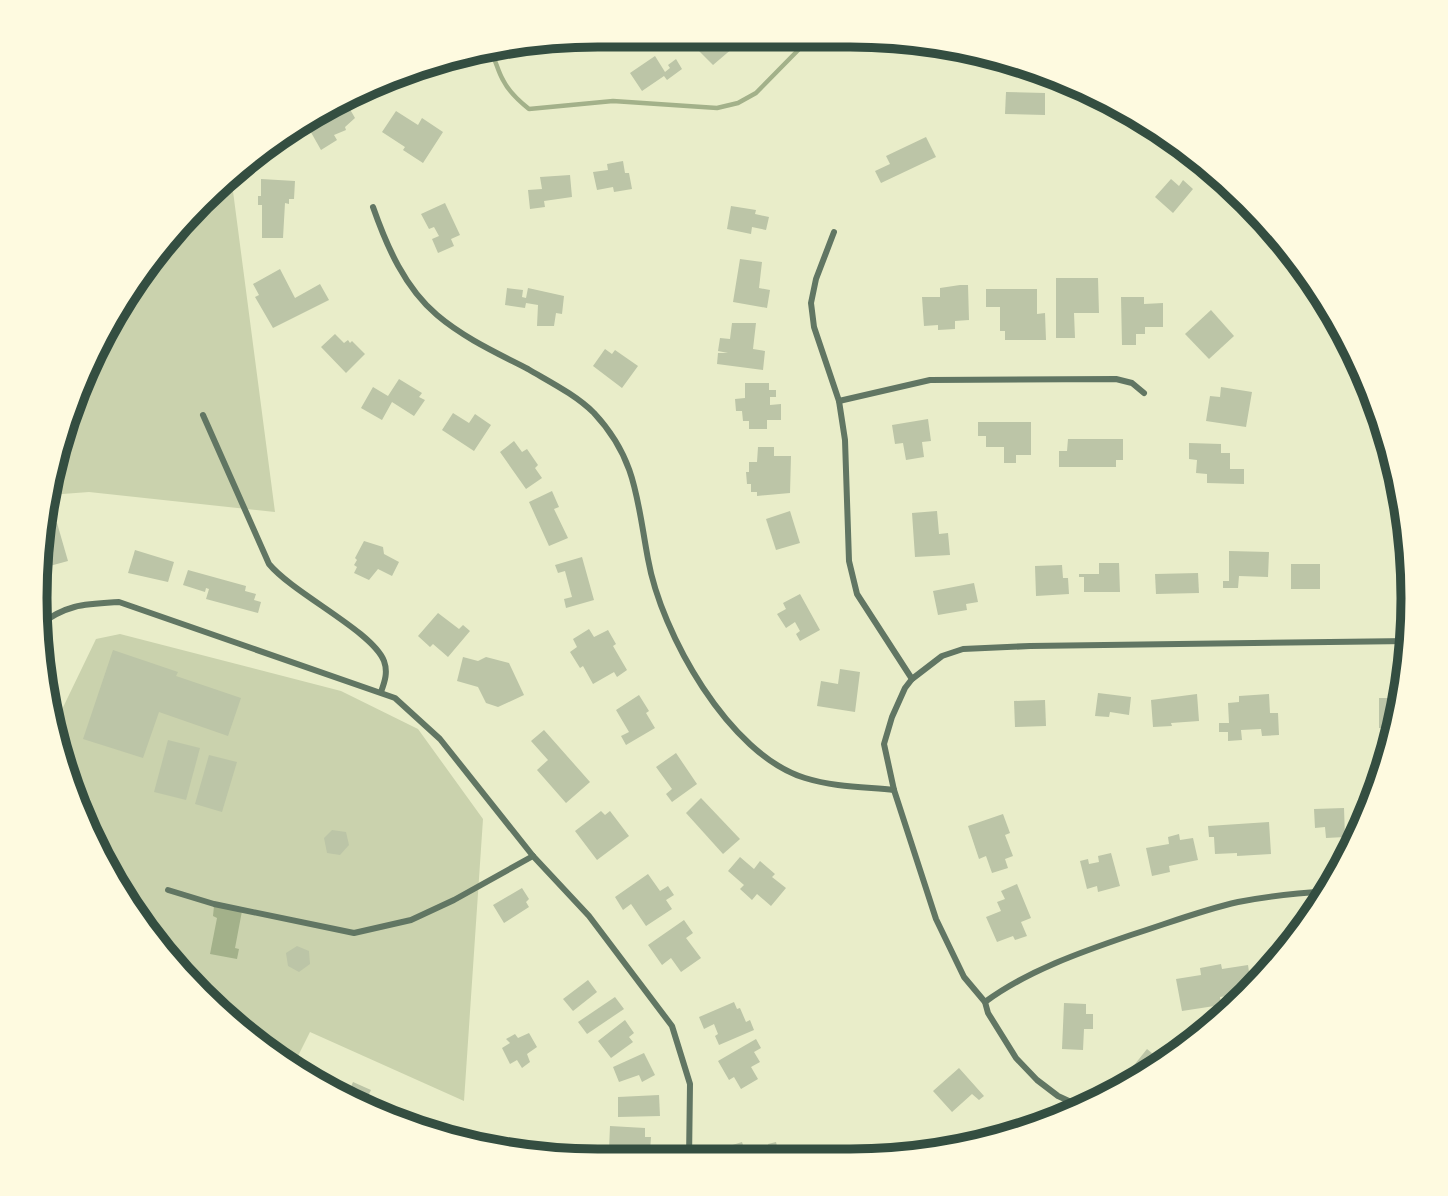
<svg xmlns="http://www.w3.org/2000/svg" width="1448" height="1196" viewBox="0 0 1448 1196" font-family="Lato,sans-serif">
<rect width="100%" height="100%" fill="#e9edc9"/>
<g fill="#cad2ad">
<path d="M231,176L275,512L89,492L49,495L65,417L130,286L200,200Z"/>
<path d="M120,634L341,691L418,729L483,819L464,1101L310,1032L292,1068L226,1021L130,911L78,814L54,726L96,639Z"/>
</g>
<path fill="#a3b18a" d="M214,906L242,911L235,948L239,949L237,959L210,954L217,918L213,916Z"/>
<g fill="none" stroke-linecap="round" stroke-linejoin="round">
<path stroke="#a3b18a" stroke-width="4.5" d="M489,49C496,59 497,70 503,80C509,92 519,101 529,109L613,101L717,108L738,103L756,93L812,36"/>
</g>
<g fill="#bcc5a7">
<path d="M692,35H708L716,44L725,36H750L753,39L744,46L740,42L713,65L687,39Z"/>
<path d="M655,56L665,72L670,68L668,65L676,59L682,69L667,80L664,76L642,91L630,73Z"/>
<path d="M1006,92L1045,93V115L1005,114Z"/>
<path d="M344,99L355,118L345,127L346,130L334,135L337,140L321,150L304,120L317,110Z"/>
<path d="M396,111L418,125L422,118L443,132L423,163L403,150L405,147L382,132Z"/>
<path d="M926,137L936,157L881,183L875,171L890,164L886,156Z"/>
<path d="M623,161L625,173H629L632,189L614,192L613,187L597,190L593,172L608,170L607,164Z"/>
<path d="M570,175L572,197L544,201L545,207L530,209L528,190L542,189L540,177Z"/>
<path d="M261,179L295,181L294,199H289V204L285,203L283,238H262V205H258V196H261Z"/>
<path d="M1171,179L1179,186L1183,180L1193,189L1173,213L1155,197Z"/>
<path d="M445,203L460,235L451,239L454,246L438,253L432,239L439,236L434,227L429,229L421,214Z"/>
<path d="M731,206L756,210L755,214L769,217L766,230L752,227L751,234L727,229Z"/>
<path d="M740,259L762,262L759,288L770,290L767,308L733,302Z"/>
<path d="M280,269L295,298L320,284L329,300L273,328L255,297L259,295L253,284Z"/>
<path d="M1056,278H1098L1099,313H1074L1075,338H1056Z"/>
<path d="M960,285H968L969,320L955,321V329L938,330V325L924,326L922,297H940V288Z"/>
<path d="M507,288L523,290L522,297L526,298L528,288L564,296L562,314L556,313L554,326H537L538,305L526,303L525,308L505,305Z"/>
<path d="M986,289H1037V314L1045,313L1046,340H1005V331H1000V307H986Z"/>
<path d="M1121,297H1144V304L1163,303V327H1145V334H1136V345H1122Z"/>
<path d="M1211,310L1234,336L1209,359L1185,334Z"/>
<path d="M732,323H756L753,349L765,351L763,370L717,364L718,353H728L718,351L720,338L730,339Z"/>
<path d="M335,334L344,343L348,340L350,343L352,341L365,354L346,373L321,347Z"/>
<path d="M605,349L612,354L615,350L638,366L622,388L593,366Z"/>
<path d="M399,379L422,393L419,397L425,400L414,416L392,402L382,420L361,408L373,387L388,396Z"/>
<path d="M745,383H769V390H776V397H770V405L781,404V420H767V429H749V421H743L742,411H736L735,399L745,398Z"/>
<path d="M1221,387L1252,392L1246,427L1206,421L1210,396L1220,397Z"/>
<path d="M453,413L469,423L475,414L491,425L474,451L442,430Z"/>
<path d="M928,419L931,441L922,442L924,457L906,460L903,443L895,444L892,425Z"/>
<path d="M978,422H1031V455H1016V463H1004V447H986V436H978Z"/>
<path d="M1068,439H1123V460H1116V467H1059V451H1067Z"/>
<path d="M514,441L522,452L527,449L538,465L535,468L542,478L526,489L500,452Z"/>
<path d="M1189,443L1221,444V453H1230V469H1244V484L1207,483V474L1196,473L1197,460L1189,459Z"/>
<path d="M758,447H774V456H791L790,493L757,496V492H751V484H747L746,472H749V462H757Z"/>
<path d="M552,491L559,507L554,509L568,538L549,546L529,502Z"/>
<path d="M790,511L800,543L776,550L766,519Z"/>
<path d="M937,511L939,534L948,533L950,555L915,557L912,513Z"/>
<path d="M57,523L68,561L46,567L40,544L43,527Z"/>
<path d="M364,541L383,547L384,554L399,562L392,576L378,569L369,580L354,573L357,567L354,565L357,560L355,558Z"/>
<path d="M135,550L174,562L168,582L128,573Z"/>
<path d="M1229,551L1269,552L1268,577L1239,576L1238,588H1223V581H1229Z"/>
<path d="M582,557L594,600L566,608L564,599L572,597L565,571L558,573L555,565Z"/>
<path d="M1400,562H1409L1411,577H1400Z"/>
<path d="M1099,563H1119L1120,592H1084V577H1079V574H1099Z"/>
<rect x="1291" y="564" width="29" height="25"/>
<path d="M1062,565L1063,578H1068L1069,594L1036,596L1035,566Z"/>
<path d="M188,570L246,586L245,591L256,594L254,600L261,602L258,613L206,599L209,589L206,588L205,592L183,585Z"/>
<path d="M1198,573L1199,593L1156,594L1155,574Z"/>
<path d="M974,583L978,602L966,604L967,610L938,615L933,591Z"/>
<path d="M800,594L820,630L800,641L796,634L800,631L795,622L786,628L777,614L786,609L783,603Z"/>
<path d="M438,613L459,629L463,625L470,631L448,657L433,644L430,647L418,636Z"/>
<path d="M589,629L594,637L608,630L616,644L613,646L627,670L617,677L614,672L593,684L583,666L580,668L570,652L577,647L573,639Z"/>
<path d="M113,650L178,672L176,676L241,698L228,736L159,712L143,758L83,739Z"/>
<path d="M463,657L478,661L486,657L509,663L524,695L498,707L486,703L478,687L457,681Z"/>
<path d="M840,669L860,672L855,712L817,706L821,681L838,684Z"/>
<path d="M45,689L61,704L51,715Z"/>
<path d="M1098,693L1131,697L1129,715L1110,712L1109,717L1095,716Z"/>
<path d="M1197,694L1199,721L1171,723L1172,726L1153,727L1151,700Z"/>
<path d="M1269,694L1270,713H1278L1279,735L1262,736L1261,729L1241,730L1242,740L1228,741V732H1219V723H1229L1228,703L1239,702V696Z"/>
<path d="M639,695L649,711L646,713L655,728L626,745L621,736L629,732L616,710Z"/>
<path d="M1379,698H1403L1396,728H1379Z"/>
<path d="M1045,700L1046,726L1015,727L1014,701Z"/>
<path d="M544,730L590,782L566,803L537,770L548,760L531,741Z"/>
<path d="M168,740L200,748L186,800L154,792Z"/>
<path d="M676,753L697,784L672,802L666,794L672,789L656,767Z"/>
<path d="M209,755L237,762L222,812L195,804Z"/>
<path d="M701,798L740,839L723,854L686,813Z"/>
<path d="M1344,808L1345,837L1326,838L1325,827L1315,828L1314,809Z"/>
<path d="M601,811L605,815L610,811L629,836L597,860L575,831Z"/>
<path d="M1003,814L1010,833L1005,835L1013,856L1005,859L1008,868L992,873L986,856L979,859L968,826Z"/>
<path d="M1269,822L1271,854L1237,856V853L1215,854L1214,837H1209L1208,826Z"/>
<path d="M332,830L346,832L349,845L340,855L327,853L324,838Z"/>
<path d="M1179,834L1180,840L1193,838L1198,860L1169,866L1170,872L1152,876L1146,848L1169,844L1168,837Z"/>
<path d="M1111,853L1120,886L1098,892L1097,886L1087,889L1080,861L1088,859L1089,864L1099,862L1098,856Z"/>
<path d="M740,857L754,869L760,861L775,874L772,877L786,888L771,906L757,894L752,900L740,889L744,885L728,871Z"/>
<path d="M648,874L660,891L668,886L674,895L666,900L672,909L646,926L631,904L623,910L615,897Z"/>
<path d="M1017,884L1031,918L1021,922L1027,936L1015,940L1013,936L997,942L986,917L1001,911L997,902L1005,899L1001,891Z"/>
<path d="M522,888L529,899L526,902L529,907L504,923L493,905Z"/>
<path d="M684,920L693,933L686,938L701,958L681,972L671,958L662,965L648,945Z"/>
<path d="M297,946L309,951L310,964L299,972L288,966L286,953Z"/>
<path d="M1221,964L1222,969L1248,965L1252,992L1220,997L1221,1005L1182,1011L1176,979L1201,975L1200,968Z"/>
<path d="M588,980L597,992L573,1011L563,999Z"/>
<path d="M615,997L624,1009L587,1034L578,1022Z"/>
<path d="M734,1002L737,1009L740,1008L746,1022L750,1020L754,1030L719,1045L715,1036L718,1034L714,1024L704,1029L699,1017Z"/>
<path d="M1064,1003L1086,1004V1014H1093V1029H1084L1083,1050L1062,1049Z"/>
<path d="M625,1020L634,1033L629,1037L633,1042L611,1058L598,1041Z"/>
<path d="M529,1033L537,1047L527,1054L530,1062L522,1068L517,1060L510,1064L502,1048L510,1043L506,1039L515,1034L518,1038Z"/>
<path d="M756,1039L761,1048L754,1052L760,1062L751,1067L758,1079L741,1089L734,1077L729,1080L718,1061Z"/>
<path d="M1147,1049L1165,1064L1142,1077L1131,1069Z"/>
<path d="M644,1053L655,1075L642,1082L639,1075L619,1082L613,1067Z"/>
<path d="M959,1068L984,1096L979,1100L972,1094L952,1112L933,1091Z"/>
<path d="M353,1082L371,1090L363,1107L346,1099Z"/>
<path d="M659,1095L660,1116L618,1117V1097Z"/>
<path d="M610,1126L645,1128V1137H651L650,1152L609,1150Z"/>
<path d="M742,1142L748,1161L721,1160L719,1155L725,1153L723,1148Z"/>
<path d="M776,1142L778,1150L770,1152L768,1144Z"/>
</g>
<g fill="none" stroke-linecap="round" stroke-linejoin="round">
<g stroke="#617663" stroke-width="6">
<path d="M373,207C387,247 405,288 437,315C464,338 497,353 528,369C550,382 576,395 594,413C637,459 637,501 648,559C661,633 729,755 805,778C834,787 865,787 894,790"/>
<path d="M834,232L816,279L811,303L814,327L839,401L845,440L849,561L857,594L912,679"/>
<path d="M839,401L930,380L1116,379L1132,383L1144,393"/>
<path d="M203,415L269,564C294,594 372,631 384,661C388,672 385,681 381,692"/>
<path d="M38,626C66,604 85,604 119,602L395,698L440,739L533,856L589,916L672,1026L690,1084L689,1160"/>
<path d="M168,890L214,904L354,933L411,920L454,900L533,856"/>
<path d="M985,1002C1027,971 1081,952 1131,935C1166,924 1202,910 1238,902C1268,896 1299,893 1329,891"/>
<path d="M1084,1108L1058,1096L1037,1080L1016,1058L988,1013L985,1002L964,977L936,919L894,790L884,744L892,717L905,688L912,679L942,656L963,649L1030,646L1409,641"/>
</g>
</g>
<path d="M0 0H1448V1196H0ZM598 47H850A551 551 0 0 1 1401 598V598A551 551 0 0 1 850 1149H598A551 551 0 0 1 47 598V598A551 551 0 0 1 598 47Z" fill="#fefae0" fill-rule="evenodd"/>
<path fill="none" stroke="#344e41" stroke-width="9" d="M598 47H850A551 551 0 0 1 1401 598V598A551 551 0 0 1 850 1149H598A551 551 0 0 1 47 598V598A551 551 0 0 1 598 47Z"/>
</svg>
